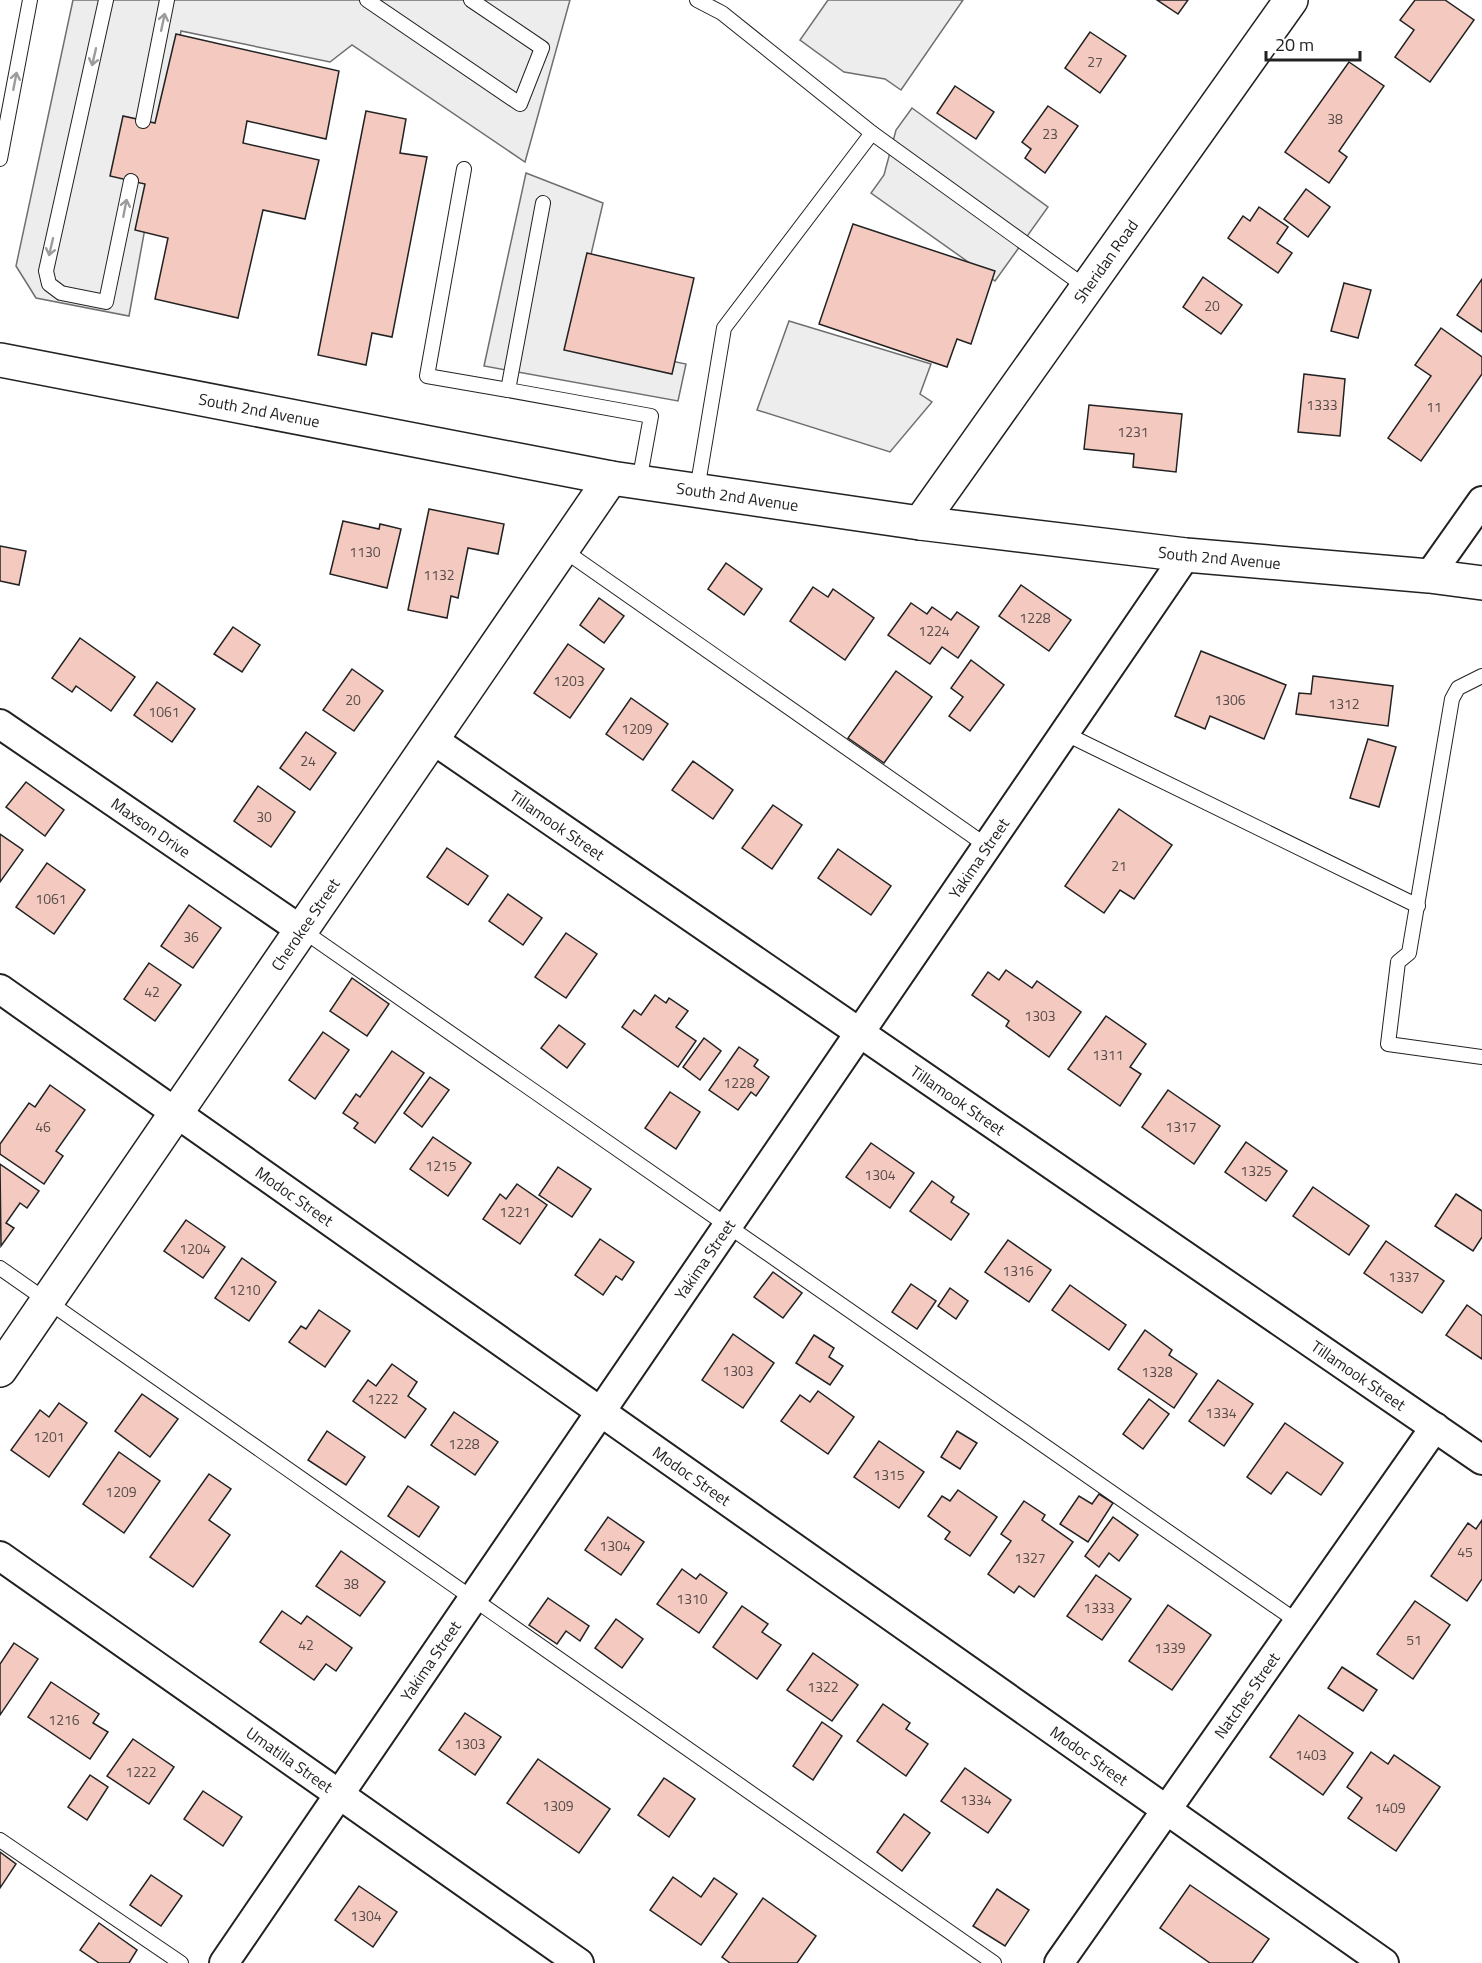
<svg xmlns="http://www.w3.org/2000/svg" width="1482" height="1963" viewBox="0 0 1482 1963" font-family="'Titillium Web',sans-serif">
<rect width="100%" height="100%" fill="#fff"/>
<g fill="#ededed" stroke="#6f6f6f" stroke-width="1.5">
<path d="M73,0H570L525,162L352,45L330,62L181,31L129,316L36,298L16,266Z"/>
<path d="M828,0H963L901,90L885,79L844,72L800,40Z"/>
<path d="M912,108L1048,207L995,281L871,193L884,175L896,130Z"/>
<path d="M526,173L603,203L571,340L686,364L678,401L484,366Z"/>
<path d="M789,321L931,364L920,394L932,402L890,452L757,410Z"/>
</g>
<g fill="#f3c9c0" stroke="#222" stroke-width="1.5">
<path d="M1157,0H1188L1178,14Z"/>
<path d="M1415,0H1445L1474,20L1430,82L1395,57L1414,30L1400,20Z"/>
<path d="M1090,32L1126,56L1100,93L1065,68Z"/>
<path d="M176,34L339,71L326,139L247,121L243,143L319,160L305,219L263,210L238,318L155,299L168,238L135,230L145,184L110,176L123,116L155,123Z"/>
<path d="M1349,62L1384,86L1339,151L1347,157L1329,183L1285,152Z"/>
<path d="M955,86L994,112L976,139L937,113Z"/>
<path d="M1048,106L1078,126L1045,173L1025,158L1031,149L1022,142Z"/>
<path d="M366,111L406,119L400,153L427,157L392,337L372,333L366,365L318,355Z"/>
<path d="M1306,189L1330,207L1308,237L1284,219Z"/>
<path d="M1259,207L1288,227L1277,243L1292,253L1278,273L1228,238L1243,216L1250,221Z"/>
<path d="M853,224L995,271L971,344L957,339L947,367L819,324Z"/>
<path d="M587,253L694,278L672,374L564,350Z"/>
<path d="M1203,277L1242,305L1221,334L1183,307Z"/>
<path d="M1482,279V332L1457,315Z"/>
<path d="M1344,283L1371,290L1358,338L1331,331Z"/>
<path d="M1441,328L1482,357V374L1421,461L1388,438L1431,376L1415,365Z"/>
<path d="M1304,374L1345,379L1340,436L1298,432Z"/>
<path d="M1089,405L1182,414L1176,472L1133,467L1134,454L1084,449Z"/>
<path d="M429,509L504,524L498,554L468,548L458,598L451,596L447,618L408,610Z"/>
<path d="M343,521L379,529L380,524L401,529L387,588L330,574Z"/>
<path d="M0,546L26,551L19,585L0,581Z"/>
<path d="M726,563L762,589L744,615L708,589Z"/>
<path d="M1021,585L1071,620L1049,651L999,616Z"/>
<path d="M813,587L828,597L833,589L874,618L845,660L790,621Z"/>
<path d="M599,598L624,616L604,643L580,625Z"/>
<path d="M911,603L927,614L932,607L951,620L957,612L979,627L958,658L942,647L930,664L888,635Z"/>
<path d="M233,627L260,645L242,672L214,654Z"/>
<path d="M80,638L135,677L111,711L76,686L72,692L52,678Z"/>
<path d="M568,644L604,669L570,718L534,693Z"/>
<path d="M1201,651L1286,685L1264,739L1210,716L1205,729L1175,716Z"/>
<path d="M971,660L1004,685L970,731L949,716L963,697L951,688Z"/>
<path d="M352,669L383,691L354,731L323,710Z"/>
<path d="M896,671L932,697L884,763L848,738Z"/>
<path d="M1313,676L1393,686L1388,726L1296,714L1299,693L1311,694Z"/>
<path d="M157,682L195,709L172,742L134,715Z"/>
<path d="M631,698L668,724L643,760L606,734Z"/>
<path d="M306,732L336,753L310,790L280,768Z"/>
<path d="M1368,739L1396,747L1379,807L1350,798Z"/>
<path d="M693,761L733,790L713,819L672,790Z"/>
<path d="M26,782L64,810L45,836L6,807Z"/>
<path d="M258,786L295,812L271,847L234,821Z"/>
<path d="M773,805L802,825L772,869L742,848Z"/>
<path d="M1119,809L1172,845L1134,899L1120,890L1104,913L1065,886Z"/>
<path d="M0,834L23,850L0,882Z"/>
<path d="M447,848L488,876L468,905L427,877Z"/>
<path d="M838,849L891,886L871,915L818,878Z"/>
<path d="M47,863L85,890L54,934L16,907Z"/>
<path d="M508,894L542,918L523,945L489,921Z"/>
<path d="M189,905L221,928L193,968L161,946Z"/>
<path d="M566,933L597,954L566,998L535,977Z"/>
<path d="M149,963L181,985L155,1021L124,999Z"/>
<path d="M1006,970L1032,988L1037,981L1081,1012L1049,1057L1006,1026L1009,1021L972,995L988,972L999,980Z"/>
<path d="M352,978L389,1004L367,1036L330,1011Z"/>
<path d="M655,995L666,1003L669,998L688,1011L676,1027L696,1041L678,1067L622,1027L634,1010L641,1015Z"/>
<path d="M1106,1016L1146,1044L1130,1067L1141,1074L1120,1106L1068,1069Z"/>
<path d="M559,1025L585,1044L567,1068L541,1048Z"/>
<path d="M323,1032L349,1050L315,1099L289,1080Z"/>
<path d="M704,1038L721,1051L700,1080L683,1067Z"/>
<path d="M739,1047L758,1060L754,1066L769,1077L756,1096L751,1092L738,1110L709,1090Z"/>
<path d="M392,1051L424,1073L375,1143L354,1128L358,1123L343,1113L356,1094L360,1097Z"/>
<path d="M430,1077L449,1090L422,1127L404,1113Z"/>
<path d="M50,1085L85,1110L56,1151L63,1156L44,1184L0,1154V1144L29,1103L35,1107Z"/>
<path d="M1168,1090L1220,1126L1194,1164L1142,1127Z"/>
<path d="M670,1092L700,1112L676,1149L645,1128Z"/>
<path d="M433,1137L471,1163L448,1196L410,1169Z"/>
<path d="M1246,1142L1287,1171L1266,1201L1225,1172Z"/>
<path d="M871,1143L914,1173L890,1208L846,1177Z"/>
<path d="M0,1164L39,1191L27,1208L20,1203L6,1223L14,1228L1,1246Z"/>
<path d="M558,1167L591,1189L572,1217L539,1195Z"/>
<path d="M932,1181L954,1197L951,1202L969,1214L951,1240L910,1211Z"/>
<path d="M517,1184L547,1205L520,1244L483,1219L500,1194L506,1199Z"/>
<path d="M1313,1187L1369,1226L1349,1255L1293,1216Z"/>
<path d="M1456,1194L1482,1211V1237L1473,1251L1435,1226Z"/>
<path d="M186,1220L225,1247L203,1278L164,1251Z"/>
<path d="M600,1239L634,1262L622,1280L616,1276L603,1295L575,1275Z"/>
<path d="M1008,1240L1051,1270L1029,1302L985,1272Z"/>
<path d="M1386,1241L1444,1281L1422,1313L1364,1273Z"/>
<path d="M242,1258L276,1282L249,1321L215,1298Z"/>
<path d="M773,1272L802,1293L783,1318L754,1297Z"/>
<path d="M911,1284L936,1301L917,1329L892,1312Z"/>
<path d="M1070,1285L1126,1325L1109,1350L1052,1310Z"/>
<path d="M950,1288L968,1301L956,1319L938,1306Z"/>
<path d="M1467,1305L1482,1316V1359L1446,1335Z"/>
<path d="M319,1310L350,1331L325,1367L289,1342L301,1326L306,1329Z"/>
<path d="M1145,1330L1172,1350L1169,1355L1197,1374L1174,1408L1118,1369Z"/>
<path d="M733,1334L774,1363L743,1408L702,1380Z"/>
<path d="M814,1335L834,1348L829,1357L843,1366L830,1385L796,1363Z"/>
<path d="M392,1364L417,1382L408,1396L426,1409L405,1438L353,1401L368,1380L376,1386Z"/>
<path d="M1218,1380L1253,1404L1224,1446L1189,1421Z"/>
<path d="M818,1391L854,1417L828,1454L781,1421L800,1395L810,1402Z"/>
<path d="M142,1394L178,1419L150,1457L115,1431Z"/>
<path d="M1149,1399L1169,1414L1143,1449L1123,1434Z"/>
<path d="M59,1403L87,1423L49,1477L11,1450L40,1410L49,1417Z"/>
<path d="M454,1412L498,1442L475,1475L431,1445Z"/>
<path d="M1285,1423L1343,1463L1321,1495L1287,1472L1271,1494L1247,1477Z"/>
<path d="M327,1431L365,1457L346,1485L308,1460Z"/>
<path d="M957,1431L977,1443L960,1469L941,1457Z"/>
<path d="M879,1441L924,1472L899,1508L854,1477Z"/>
<path d="M119,1452L160,1481L124,1533L83,1504Z"/>
<path d="M209,1474L231,1489L209,1520L230,1535L193,1587L150,1557Z"/>
<path d="M408,1486L439,1507L419,1537L388,1516Z"/>
<path d="M958,1490L997,1517L970,1556L945,1539L950,1532L928,1516L942,1496L950,1501Z"/>
<path d="M1099,1494L1113,1503L1088,1542L1060,1524L1079,1496L1092,1504Z"/>
<path d="M1024,1501L1045,1515L1042,1520L1073,1542L1034,1597L1019,1586L1014,1593L988,1574L1011,1541L1001,1534Z"/>
<path d="M608,1517L644,1542L621,1575L585,1550Z"/>
<path d="M1113,1517L1138,1535L1119,1561L1109,1553L1099,1567L1085,1556Z"/>
<path d="M1482,1520V1579L1467,1601L1431,1576L1468,1523L1476,1529Z"/>
<path d="M341,1551L385,1582L360,1616L316,1586Z"/>
<path d="M682,1569L696,1579L700,1574L727,1593L699,1633L657,1604Z"/>
<path d="M1096,1575L1131,1599L1102,1640L1067,1616Z"/>
<path d="M548,1598L589,1626L580,1641L566,1631L557,1644L529,1625Z"/>
<path d="M1415,1601L1450,1625L1413,1679L1377,1654Z"/>
<path d="M1168,1605L1211,1635L1172,1690L1129,1661Z"/>
<path d="M742,1606L768,1624L762,1632L781,1645L757,1679L713,1647Z"/>
<path d="M282,1611L301,1624L307,1616L352,1648L336,1671L326,1664L314,1680L260,1642Z"/>
<path d="M616,1619L643,1639L622,1668L595,1648Z"/>
<path d="M14,1643L38,1659L0,1715V1664Z"/>
<path d="M813,1653L858,1685L832,1721L787,1690Z"/>
<path d="M1342,1667L1377,1690L1363,1711L1328,1688Z"/>
<path d="M51,1682L99,1714L93,1723L108,1732L90,1759L28,1717Z"/>
<path d="M883,1704L910,1723L906,1729L928,1744L906,1776L857,1741Z"/>
<path d="M465,1713L501,1737L475,1775L439,1750Z"/>
<path d="M1299,1715L1353,1753L1323,1795L1270,1757Z"/>
<path d="M822,1722L842,1736L813,1780L793,1766Z"/>
<path d="M133,1739L174,1767L149,1804L107,1776Z"/>
<path d="M1371,1752L1388,1764L1394,1755L1440,1787L1396,1851L1348,1818L1362,1798L1347,1787Z"/>
<path d="M538,1759L610,1809L579,1853L507,1803Z"/>
<path d="M965,1768L1011,1800L988,1833L941,1801Z"/>
<path d="M90,1775L108,1787L87,1820L68,1807Z"/>
<path d="M664,1778L695,1799L669,1837L638,1815Z"/>
<path d="M203,1791L242,1817L223,1846L184,1819Z"/>
<path d="M904,1814L930,1833L902,1871L877,1852Z"/>
<path d="M0,1852L16,1864L0,1888Z"/>
<path d="M151,1875L182,1896L161,1926L130,1905Z"/>
<path d="M673,1877L701,1897L714,1878L737,1894L701,1945L650,1910Z"/>
<path d="M1190,1885L1269,1939L1252,1963H1210L1160,1928Z"/>
<path d="M359,1886L397,1912L373,1947L335,1920Z"/>
<path d="M997,1889L1029,1910L1005,1946L973,1926Z"/>
<path d="M763,1898L816,1936L797,1963H730L722,1957Z"/>
<path d="M99,1923L137,1950L129,1963H99L80,1950Z"/>
</g>
<g fill="none" stroke-linecap="round" stroke-linejoin="round">
<g stroke="#222" stroke-width="16">
<g id="lane">
<path d="M106,0L46,271L49,284L61,293L106,302L131,181"/>
<path d="M367,0L520,104L542,48L471,0"/>
<path d="M697,0L722,13L872,133"/>
<path d="M143,121L167,0"/>
<path d="M0,159L30,0"/>
<path d="M464,169L427,376L508,390"/>
<path d="M543,203L508,390L651,416L639,482"/>
<path d="M697,490L724,328L872,133L1087,288"/>
<path d="M562,549L987,846"/>
<path d="M1482,676L1458,688L1452,699L1409,953L1398,962L1388,1044L1482,1057"/>
<path d="M1064,733L1418,906"/>
<path d="M302,930L1298,1622"/>
<path d="M0,1268L994,1963"/>
<path d="M0,1840L181,1963"/>
</g>
</g>
<g stroke="#222" stroke-width="32">
<g id="street">
<path d="M1429,576L1482,501"/>
<path id="s1" d="M0,724L301,930"/>
<path id="s2" d="M432,739L1482,1460"/>
<path id="s3" d="M0,989L1384,1963"/>
<path id="s4" d="M0,1556L579,1963"/>
<path id="s5" d="M224,1963L1186,555"/>
<path id="s6" d="M1059,1963L1435,1427"/>
</g>
</g>
<g stroke="#222" stroke-width="36">
<g id="secondary">
<path id="s7" d="M0,360L611,478L920,523L1186,555L1429,576L1482,583"/>
<path id="s8" d="M920,523L1291,0"/>
<path id="s9" d="M0,1370L611,478"/>
</g>
</g>
<use href="#lane" stroke="#fff" stroke-width="14"/>
<use href="#street" stroke="#fff" stroke-width="28"/>
<use href="#secondary" stroke="#fff" stroke-width="33"/>
</g>
<defs><path id="oneway-shaft" d="M-6 0H5M1.5-3L5.5 0L1.5 3" fill="none" stroke-width="1.6" stroke-linecap="round" stroke-linejoin="round" transform="scale(1.5)"/></defs>
<g stroke="#9c9c9c">
<use href="#oneway-shaft" transform="translate(163 22) rotate(-78)"/>
<use href="#oneway-shaft" transform="translate(94 57) rotate(103)"/>
<use href="#oneway-shaft" transform="translate(15 81) rotate(-79)"/>
<use href="#oneway-shaft" transform="translate(125 208) rotate(-79)"/>
<use href="#oneway-shaft" transform="translate(51 247) rotate(103)"/>
</g>
<g text-anchor="middle" stroke-width="4.5" stroke-linejoin="round" paint-order="stroke">
<g font-size="14" fill="#564c4a">
<text x="1095" y="67">27</text>
<text x="1335" y="124">38</text>
<text x="1050" y="139">23</text>
<text x="1212" y="311">20</text>
<text x="1322" y="410">1333</text>
<text x="1434" y="412">11</text>
<text x="1133" y="437">1231</text>
<text x="365" y="557">1130</text>
<text x="439" y="580">1132</text>
<text x="1035" y="623">1228</text>
<text x="934" y="636">1224</text>
<text x="569" y="686">1203</text>
<text x="353" y="705">20</text>
<text x="1230" y="705">1306</text>
<text x="1344" y="709">1312</text>
<text x="164" y="717">1061</text>
<text x="637" y="734">1209</text>
<text x="308" y="766">24</text>
<text x="264" y="822">30</text>
<text x="1119" y="871">21</text>
<text x="51" y="904">1061</text>
<text x="191" y="942">36</text>
<text x="152" y="997">42</text>
<text x="1040" y="1021">1303</text>
<text x="1108" y="1060">1311</text>
<text x="739" y="1088">1228</text>
<text x="43" y="1132">46</text>
<text x="1181" y="1132">1317</text>
<text x="441" y="1171">1215</text>
<text x="1256" y="1176">1325</text>
<text x="880" y="1180">1304</text>
<text x="515" y="1217">1221</text>
<text x="195" y="1254">1204</text>
<text x="1018" y="1276">1316</text>
<text x="1404" y="1282">1337</text>
<text x="245" y="1295">1210</text>
<text x="738" y="1376">1303</text>
<text x="1157" y="1377">1328</text>
<text x="383" y="1404">1222</text>
<text x="1221" y="1418">1334</text>
<text x="49" y="1442">1201</text>
<text x="464" y="1449">1228</text>
<text x="889" y="1480">1315</text>
<text x="121" y="1497">1209</text>
<text x="615" y="1551">1304</text>
<text x="1465" y="1557">45</text>
<text x="1030" y="1563">1327</text>
<text x="351" y="1589">38</text>
<text x="692" y="1604">1310</text>
<text x="1099" y="1613">1333</text>
<text x="1414" y="1645">51</text>
<text x="306" y="1650">42</text>
<text x="1170" y="1653">1339</text>
<text x="823" y="1692">1322</text>
<text x="64" y="1725">1216</text>
<text x="470" y="1749">1303</text>
<text x="1311" y="1760">1403</text>
<text x="141" y="1777">1222</text>
<text x="976" y="1805">1334</text>
<text x="558" y="1811">1309</text>
<text x="1390" y="1813">1409</text>
<text x="366" y="1921">1304</text>
</g>
<g font-size="16" fill="#222" stroke="#fff">
<text dy="6" stroke="none"><textPath href="#s8" startOffset="321">Sheridan Road</textPath></text>
<text dy="6" stroke="none"><textPath href="#s7" startOffset="264">South 2nd Avenue</textPath></text>
<text dy="6" stroke="none"><textPath href="#s7" startOffset="750">South 2nd Avenue</textPath></text>
<text dy="6" stroke="none"><textPath href="#s7" startOffset="1236">South 2nd Avenue</textPath></text>
<text dy="6" stroke="none"><textPath href="#s2" startOffset="152">Tillamook Street</textPath></text>
<text dy="6" stroke="none"><textPath href="#s1" startOffset="183">Maxson Drive</textPath></text>
<text dy="6" stroke="none"><textPath href="#s5" startOffset="1338">Yakima Street</textPath></text>
<text dy="6" stroke="none"><textPath href="#s9" startOffset="540">Cherokee Street</textPath></text>
<text dy="6" stroke="none"><textPath href="#s2" startOffset="638">Tillamook Street</textPath></text>
<text dy="6" stroke="none"><textPath href="#s3" startOffset="360">Modoc Street</textPath></text>
<text dy="6" stroke="none"><textPath href="#s5" startOffset="852">Yakima Street</textPath></text>
<text dy="6" stroke="none"><textPath href="#s2" startOffset="1124">Tillamook Street</textPath></text>
<text dy="6" stroke="none"><textPath href="#s3" startOffset="846">Modoc Street</textPath></text>
<text dy="6" stroke="none"><textPath href="#s5" startOffset="366">Yakima Street</textPath></text>
<text dy="6" stroke="none"><textPath href="#s6" startOffset="327">Natches Street</textPath></text>
<text dy="6" stroke="none"><textPath href="#s3" startOffset="1332">Modoc Street</textPath></text>
<text dy="6" stroke="none"><textPath href="#s4" startOffset="354">Umatilla Street</textPath></text>
</g>
</g>
<path d="M1266 51v9h94v-9" fill="none" stroke="#222222" stroke-width="3"/>
<text x="1275" y="51" font-size="18" fill="#222222" stroke="#ffffff" stroke-width="4.5" paint-order="stroke">20 m</text>
</svg>
